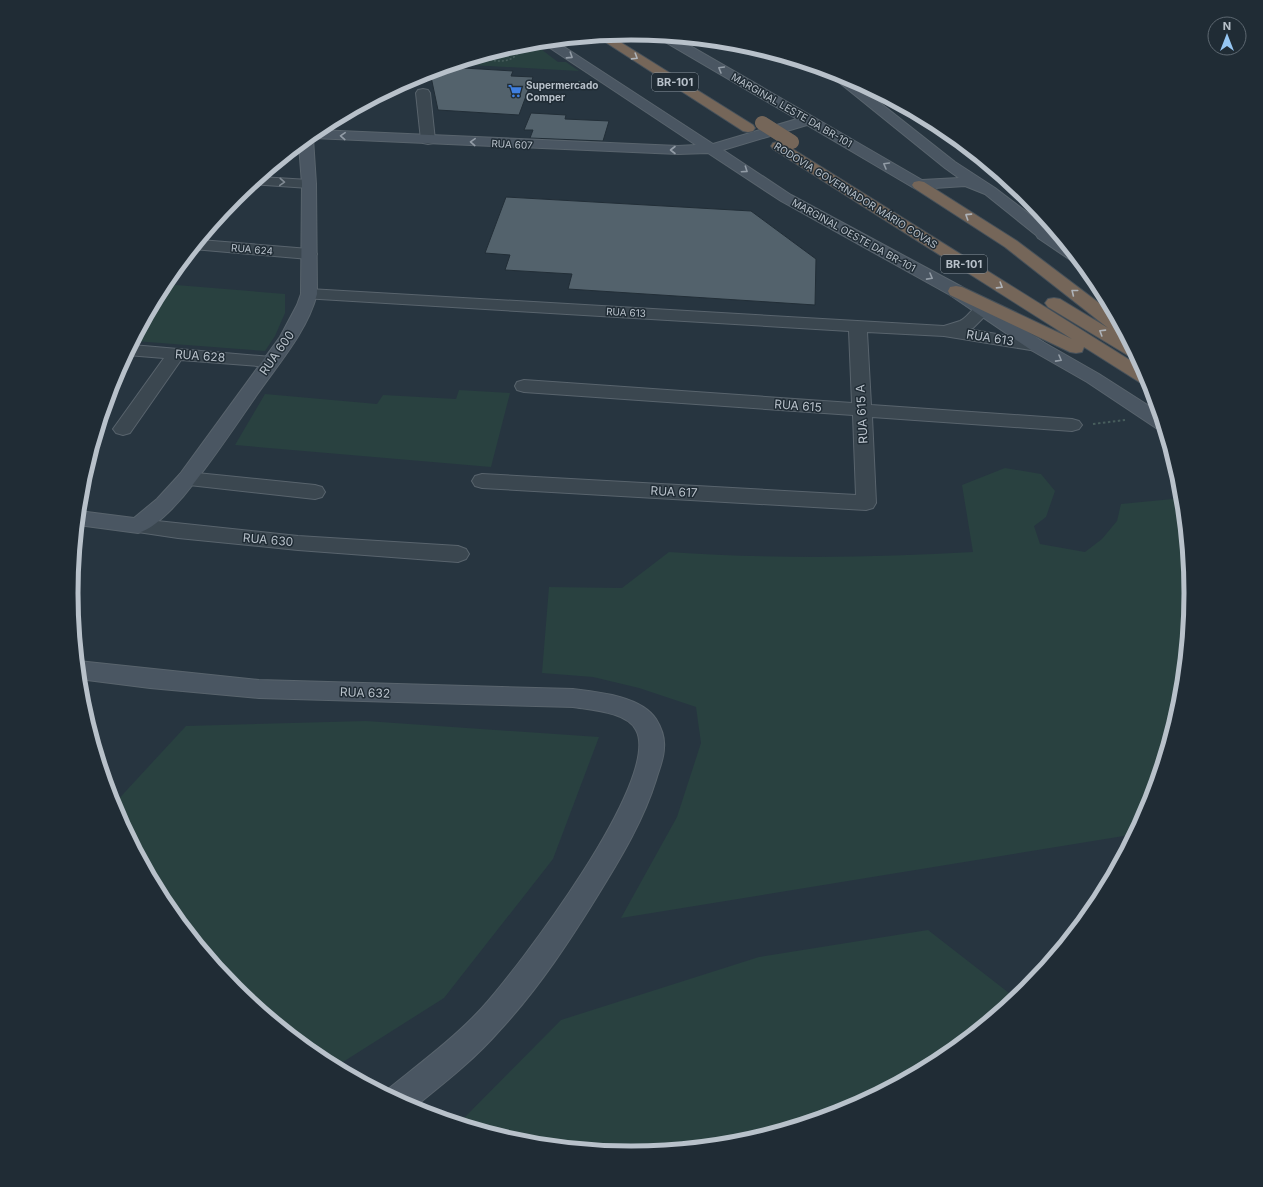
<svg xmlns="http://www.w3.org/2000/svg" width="1263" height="1187" viewBox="0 0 1263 1187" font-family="Inter,sans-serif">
<rect width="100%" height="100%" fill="#273540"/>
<g fill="#294140">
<path d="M533,43L558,62H566L579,71L454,64L522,44Z"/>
<path d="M251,184H253L234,209H226L235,197Z"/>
<path d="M164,284L285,294V313L275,336L265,351L134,341Z"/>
<path d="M459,390L510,393L491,467L235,445L265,394L377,404L383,395L456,399Z"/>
<path d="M1005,468L1041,474L1055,491L1046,517L1034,526L1040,544L1085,552L1102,539L1117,521L1121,504L1183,498L1192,594L1181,703L1149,808L1136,834L621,918L677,817L701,743L696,707L639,688L593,677L542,673L549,587L622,588L669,552C770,559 872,558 973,552L962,485Z"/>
<path d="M366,721L599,737L553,859L444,998L335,1067L320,1059L235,990L165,905L113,805L186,726Z"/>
<path d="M928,930L1009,993L1015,1001L943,1060L846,1111L741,1143L631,1154L522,1143L456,1123L465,1117L561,1020L759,957Z"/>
</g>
<g fill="#53626c" stroke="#222e37">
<path d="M447,67L513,71L511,76L533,77L519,115L438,110L430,72Z"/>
<path d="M531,113L566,115L565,119L609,121L603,141L530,138L533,130H524Z"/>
<path d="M506,197L751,211L816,259L815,305L568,289L572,274L505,270L510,255L485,253Z"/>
</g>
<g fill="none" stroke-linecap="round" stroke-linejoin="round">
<g stroke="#59646d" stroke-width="2">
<path id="lane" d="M475,58V62H472L468,60Z"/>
</g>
<g stroke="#59646d" stroke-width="2">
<g id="street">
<path d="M423,89L428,90L430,93L435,140L433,143L428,144L423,143L421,140L416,93L418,90Z"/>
<path d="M260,177L309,180L314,181L316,184L314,187L309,188L251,184Z"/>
<path d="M1045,218L1051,226L1033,229L1027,227L1025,224L1027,221Z"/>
<path d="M200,240L309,249L315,251L317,254L315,257L309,259L193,249Z"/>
<path d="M309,289L944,326C949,324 955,323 960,321C972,315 972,302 988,306L991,310L973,328L968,329L1037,341L1043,342L1046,346L1043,350L1037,351L944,336L867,332L871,405L1072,419L1079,421L1082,425L1079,429L1072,431L872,417L876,503L873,508L866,510L482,488L475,486L472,481L475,476L482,474L856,495L853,415L524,392L517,390L515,386L517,382L524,380L852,403L849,331L303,298L301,294L303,290Z"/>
<path d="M132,345L271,357L277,358L280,362L277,366L271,367L181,360L130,433L123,435L116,433L113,429L164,358L127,355Z"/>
<path d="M187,472L315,485L322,487L325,492L322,497L315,499L180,484L177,479L180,474Z"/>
<path d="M138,519L298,536L458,546L466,549L469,554L466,559L458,562L298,550L178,538L131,531L128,526L131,521Z"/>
</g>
</g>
<g stroke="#59646d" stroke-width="2">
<g id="secondary">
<path d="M658,36L675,37L922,180L959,178L945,168L825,71L826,70L846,76L955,162L995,188L1063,240L1081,262L1072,261L1038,238L1036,235L985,194L965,186L919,189L914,188L807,125L723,150L791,195L962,287L1043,342L1099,374L1160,413L1165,430L1156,428L1087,382L1031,350L950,295L781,201L708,153L678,154L313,138L316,184L317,294C307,332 278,364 256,396C236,425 216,455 194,483C182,499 157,528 138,533L78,525L79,511L134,518L157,499L180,474L280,337L297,305L301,294L302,184L299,145L317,130L678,146L696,145L541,42L555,41L713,144L797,119L660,39Z"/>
<path d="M78,661L259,680L573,689C598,692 641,696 656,719C661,727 665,738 664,748C664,759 659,769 656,780C644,819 622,856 601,890C571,939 539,988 500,1030C474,1060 443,1084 412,1109L385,1094L387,1090C419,1064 453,1039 481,1009C516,971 663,779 636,730C627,712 591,710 573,707L259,698L150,688L79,679Z"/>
</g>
</g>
<g stroke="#46515a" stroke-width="2">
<g id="highway">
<path d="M609,35L753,125L755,128L753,131L748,132L743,131L596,36Z"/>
<path d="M778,142L783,143L1144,369L1152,386L1144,385L1084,347L1082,352L1076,353L1070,352L950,295L948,291L950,287L956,286L962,287L1072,339L773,149L771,146L773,143Z"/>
<path d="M919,181L924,182L1017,241L1103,306L1117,318L1127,337L1125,338L1129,341L1137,357L1129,356L1048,307L1045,303L1048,299L1054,298L1060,299L1108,328L1005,247L914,188L912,185L914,182Z"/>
</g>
</g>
<g stroke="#475d5c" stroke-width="1.5" stroke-dasharray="2 2" stroke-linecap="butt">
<path d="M518,50L533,46"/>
<path d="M486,59C498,62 511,63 519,52L513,46"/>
<path d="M544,86L545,84L572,85L581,81"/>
</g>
<path stroke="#475d5c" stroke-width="2" stroke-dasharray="2.5 2.5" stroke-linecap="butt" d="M1093,424L1125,420"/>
<use href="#lane" fill="#3b4750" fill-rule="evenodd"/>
<use href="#street" fill="#3b4750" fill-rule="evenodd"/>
<use href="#secondary" fill="#4a5662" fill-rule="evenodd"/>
<use href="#highway" fill="#756659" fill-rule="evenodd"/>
<g stroke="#46515a" stroke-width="14" stroke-linecap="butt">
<path id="highway-bridge" d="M762,123L792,142"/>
</g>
<use href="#highway-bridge" stroke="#756659" stroke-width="14"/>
</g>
<defs><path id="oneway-chevron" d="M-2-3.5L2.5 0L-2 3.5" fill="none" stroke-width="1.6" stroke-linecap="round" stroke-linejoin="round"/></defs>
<g stroke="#929ca6">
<use href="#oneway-chevron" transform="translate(570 56) rotate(33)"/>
<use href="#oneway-chevron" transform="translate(721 69) rotate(-150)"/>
<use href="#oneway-chevron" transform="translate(343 136) rotate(-177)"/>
<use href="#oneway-chevron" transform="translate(473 142) rotate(-177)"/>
<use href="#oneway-chevron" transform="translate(673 150) rotate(180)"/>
<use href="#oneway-chevron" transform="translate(886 165) rotate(-150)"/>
<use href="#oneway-chevron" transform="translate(745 170) rotate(34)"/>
<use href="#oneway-chevron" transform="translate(930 277) rotate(29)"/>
<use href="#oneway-chevron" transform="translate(1059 359) rotate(29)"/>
</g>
<g stroke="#aeb3b9">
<use href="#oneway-chevron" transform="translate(635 57) rotate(32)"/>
<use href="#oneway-chevron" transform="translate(968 216) rotate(-147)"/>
<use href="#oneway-chevron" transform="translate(1000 286) rotate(32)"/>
<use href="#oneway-chevron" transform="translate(1074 292) rotate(-142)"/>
<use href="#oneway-chevron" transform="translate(1102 332) rotate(-148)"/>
</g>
<use stroke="#808a93" href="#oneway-chevron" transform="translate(282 182) rotate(4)"/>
<defs>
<g id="supermarket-bare" transform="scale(1.08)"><path d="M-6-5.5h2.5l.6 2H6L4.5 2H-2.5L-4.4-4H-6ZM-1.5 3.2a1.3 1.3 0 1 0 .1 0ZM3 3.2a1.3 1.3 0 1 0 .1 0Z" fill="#3f7fe0" stroke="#202c35" stroke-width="2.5" paint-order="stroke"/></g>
</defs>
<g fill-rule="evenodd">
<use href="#supermarket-bare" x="515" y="91"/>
</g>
<g text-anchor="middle" stroke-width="3" stroke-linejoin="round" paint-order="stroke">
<g font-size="10" font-weight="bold" fill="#b8c1ca" stroke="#202c35" text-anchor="start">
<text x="526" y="89">Supermercado<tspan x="526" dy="12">Comper</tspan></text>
</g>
<g font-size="10" fill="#b8c1ca" stroke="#202c35">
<text transform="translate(792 110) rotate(30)" y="4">MARGINAL LESTE DA BR-101</text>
<text transform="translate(512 144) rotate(3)" y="4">RUA 607</text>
<text transform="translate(856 195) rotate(32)" y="4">RODOVIA GOVERNADOR MÁRIO COVAS</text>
<text transform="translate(854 235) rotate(29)" y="4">MARGINAL OESTE DA BR-101</text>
<text transform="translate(252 249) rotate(5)" y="4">RUA 624</text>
<text transform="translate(626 312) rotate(3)" y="4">RUA 613</text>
</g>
<g fill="#202c35" stroke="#8a949d" stroke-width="1">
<rect x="652" y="73" width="46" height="18" rx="3"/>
<rect x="941" y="255" width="46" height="18" rx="3"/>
</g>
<g font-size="11" font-weight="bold" fill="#b8c1ca">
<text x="675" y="86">BR-101</text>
<text x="964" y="268">BR-101</text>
</g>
<g font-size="12" fill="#b8c1ca" stroke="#202c35">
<text transform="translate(990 338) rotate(9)" y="4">RUA 613</text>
<text transform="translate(277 353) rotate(-55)" y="4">RUA 600</text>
<text transform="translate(200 356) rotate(4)" y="4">RUA 628</text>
<text transform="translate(798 406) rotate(4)" y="4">RUA 615</text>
<text transform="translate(862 414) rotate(-93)" y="4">RUA 615 A</text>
<text transform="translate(674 492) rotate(3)" y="4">RUA 617</text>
<text transform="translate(268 540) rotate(5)" y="4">RUA 630</text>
<text transform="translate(365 693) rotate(2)" y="4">RUA 632</text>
</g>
</g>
<path d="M0 0H1263V1187H0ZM78 593a553 553 0 1 1 1106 0a553 553 0 1 1-1106 0Z" fill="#202c35" fill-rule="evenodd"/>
<path fill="none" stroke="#b8c1ca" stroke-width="5" d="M78 593a553 553 0 1 1 1106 0a553 553 0 1 1-1106 0Z"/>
<g transform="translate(1227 36)"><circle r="19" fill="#202c35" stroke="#5d6871"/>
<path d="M0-3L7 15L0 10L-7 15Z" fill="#95c6f2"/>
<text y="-6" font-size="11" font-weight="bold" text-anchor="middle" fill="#b8c1ca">N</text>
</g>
</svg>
